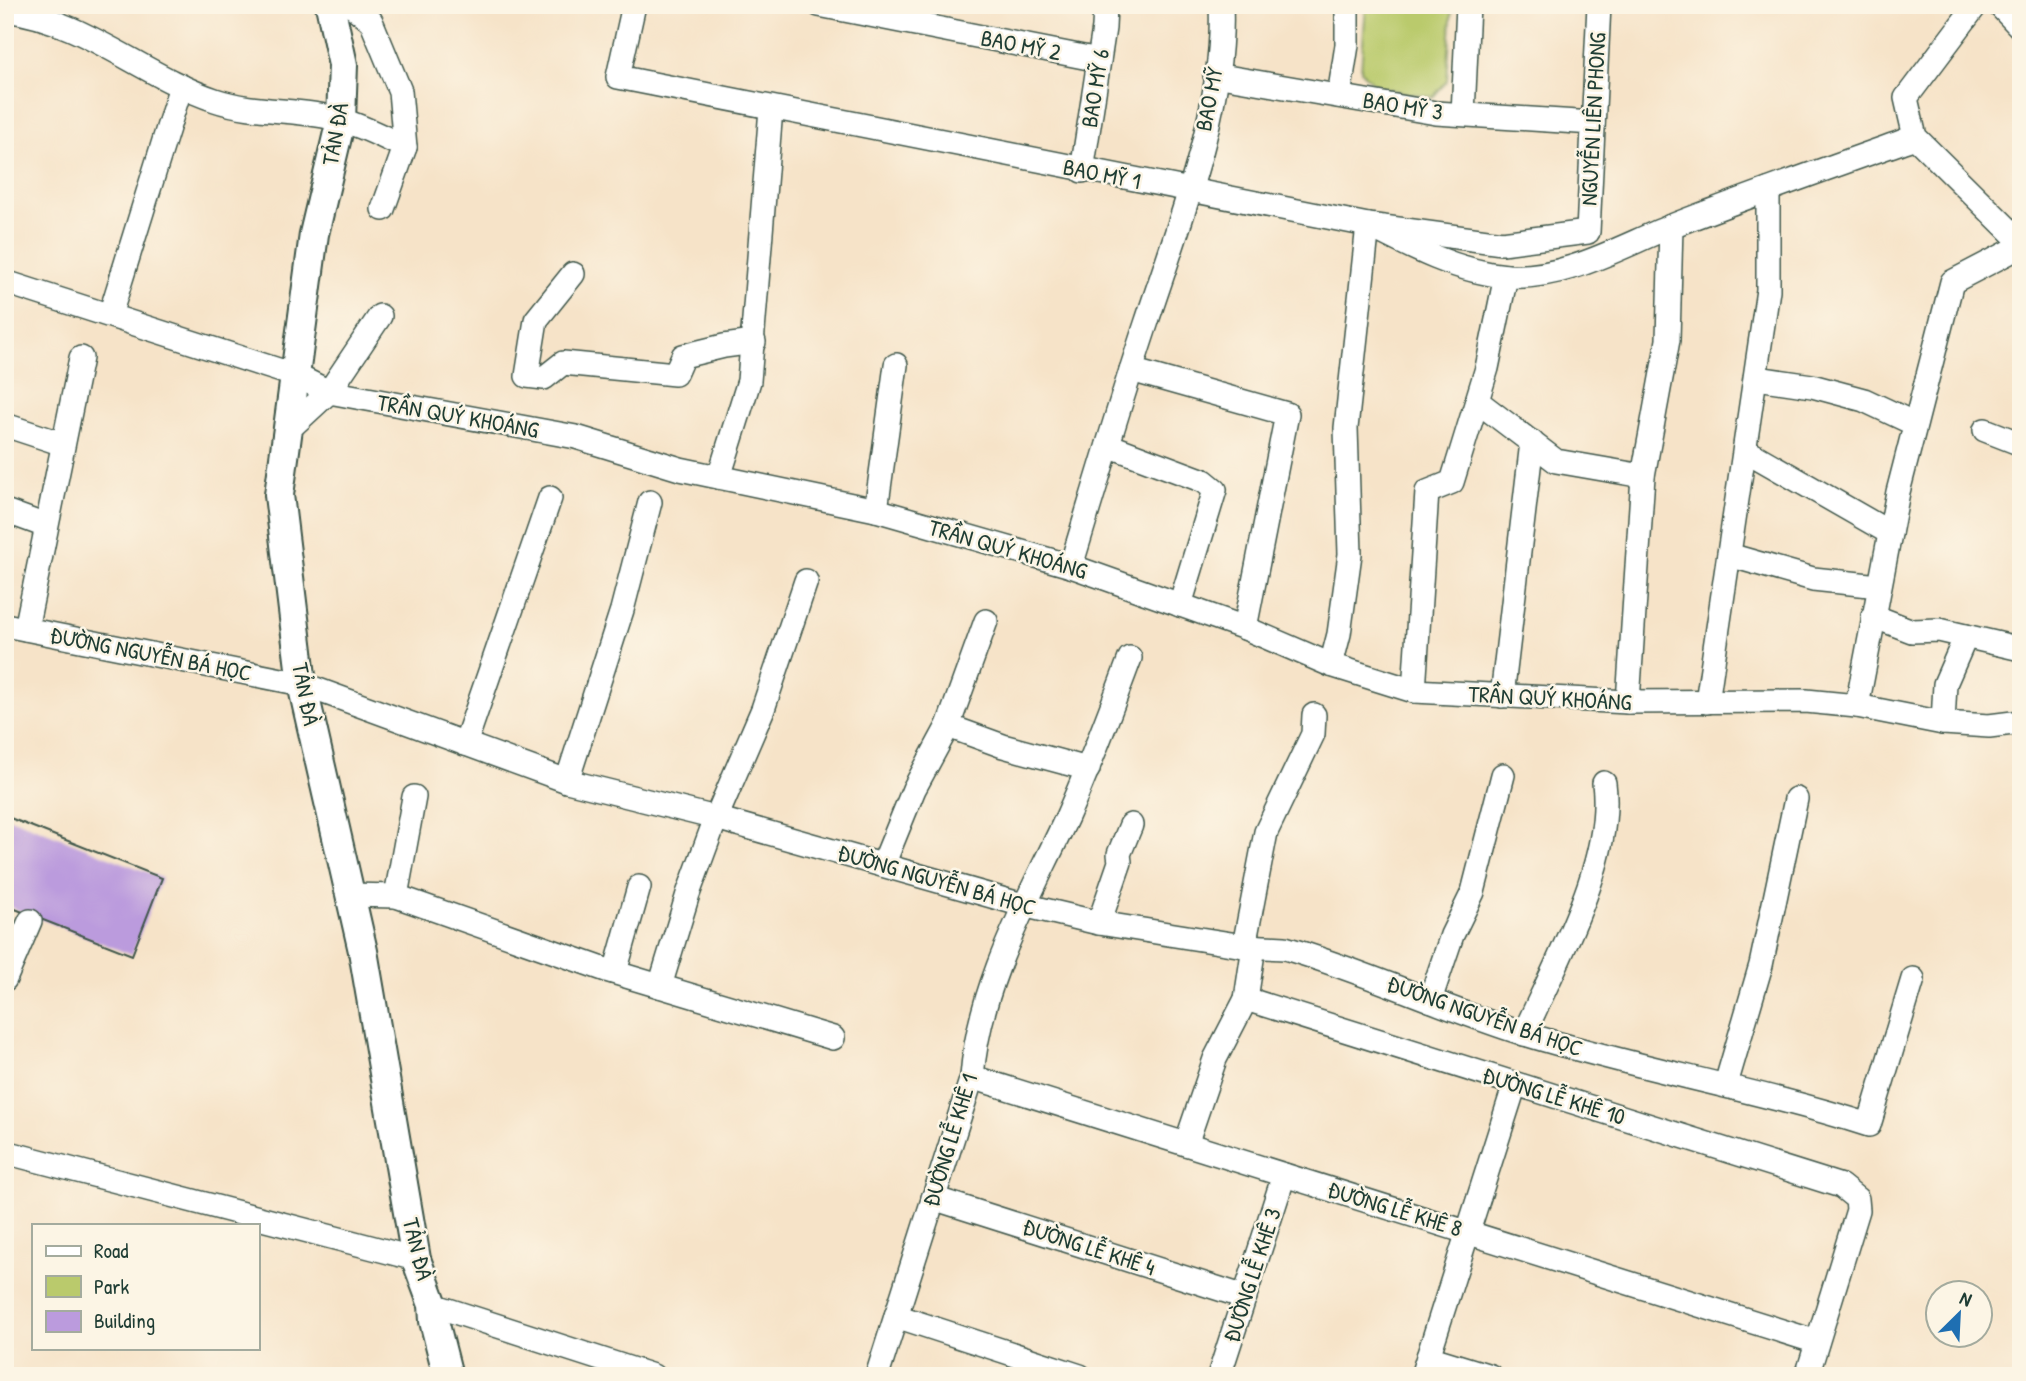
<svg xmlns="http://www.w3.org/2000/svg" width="2026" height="1381" viewBox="0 0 2026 1381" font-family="'Patrick Hand',sans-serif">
<rect width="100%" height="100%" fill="#fcf5e5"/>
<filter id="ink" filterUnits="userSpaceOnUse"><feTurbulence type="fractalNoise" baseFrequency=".0143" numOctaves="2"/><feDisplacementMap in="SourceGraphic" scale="14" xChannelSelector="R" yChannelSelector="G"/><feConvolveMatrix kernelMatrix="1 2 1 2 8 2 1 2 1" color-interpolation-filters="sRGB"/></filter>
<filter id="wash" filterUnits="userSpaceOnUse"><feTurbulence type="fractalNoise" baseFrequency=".00686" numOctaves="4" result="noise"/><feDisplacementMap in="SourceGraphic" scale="28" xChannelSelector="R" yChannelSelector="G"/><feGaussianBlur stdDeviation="1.57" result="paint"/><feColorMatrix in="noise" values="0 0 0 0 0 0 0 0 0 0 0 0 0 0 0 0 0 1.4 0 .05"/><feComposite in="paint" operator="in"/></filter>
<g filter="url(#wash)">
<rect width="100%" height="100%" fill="#f6e3c8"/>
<path fill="#baca6c" stroke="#6c8450" stroke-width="2" d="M1366,5H1452L1447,81L1433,97C1409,92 1374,93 1361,70Z"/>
<g id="blocks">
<path fill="#bb9bdd" d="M5,816L162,878L132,955L5,905Z"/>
</g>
</g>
<g filter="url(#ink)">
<use href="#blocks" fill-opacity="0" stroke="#3f564a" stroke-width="2"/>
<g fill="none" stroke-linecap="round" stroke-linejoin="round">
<g stroke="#3f564a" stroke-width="26">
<g id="minor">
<path d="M351,5L371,21L400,91L405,147L383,209"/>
<path d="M634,5L618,77L1368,225L1502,243L1588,232L1599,5"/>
<path d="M819,5L1099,60"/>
<path d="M1976,5L1906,98L1915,137L2021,242"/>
<path d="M1999,5L2021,28"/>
<path d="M5,10C83,19 143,76 215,100C256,114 301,108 341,120C363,126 385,138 405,147"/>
<path d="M1215,75L1436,113L1593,123"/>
<path d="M1339,96L1347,45V5"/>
<path d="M1463,114L1468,5"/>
<path d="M1082,171L1104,28L1105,5"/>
<path d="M573,274L536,320L527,376L544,378L563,363L675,374L683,356L724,346L754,342"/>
<path d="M5,282L297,376L329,392L576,437L680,469L876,510L1071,566L1245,628L1331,665L1414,691L1628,702L1806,701L1857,706L1943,723L1989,726L2021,722"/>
<path d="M110,315L181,86"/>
<path d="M1131,370L1287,414L1245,628"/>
<path d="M1757,378L1812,386L1864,400L1915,424"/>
<path d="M1477,401L1556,461L1643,476"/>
<path d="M5,425L63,444"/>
<path d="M289,429L329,392L380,316"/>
<path d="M1985,430L2021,444"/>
<path d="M1108,445L1204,481L1215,490L1180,605"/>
<path d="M1745,450L1890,533"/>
<path d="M719,477L749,381L771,109"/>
<path d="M876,510L896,365"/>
<path d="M5,511L46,526"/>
<path d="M1729,555L1813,579L1879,586"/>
<path d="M1071,566C1096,484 1120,402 1147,321C1178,226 1226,106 1221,5"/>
<path d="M1873,616L1912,631L1939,630L2021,649"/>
<path d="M5,625L302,684L567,781L716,818L1023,905L1099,923L1244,946L1285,948C1367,972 1444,1009 1525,1034C1639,1069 1756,1089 1869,1125L1913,979"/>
<path d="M26,629L81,358"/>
<path d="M1331,665L1339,634L1350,554L1346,428L1368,225C1410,247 1458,272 1507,276C1566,280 1621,246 1674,225C1754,194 1834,166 1915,137"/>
<path d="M1414,691L1427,492L1452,482L1487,368L1506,276"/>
<path d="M1502,696L1532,442"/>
<path d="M1628,702L1643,476L1668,340L1671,226"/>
<path d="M1707,702L1768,290V190"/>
<path d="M1857,706L1898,492L1952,282L2021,246"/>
<path d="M1943,723L1945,684L1966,636"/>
<path d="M948,726L1003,746L1088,769"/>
<path d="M465,744L550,498"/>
<path d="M567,781L622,610L650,502"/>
<path d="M883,865L914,789L948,726L986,621"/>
<path d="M349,895L396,896L606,970L833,1038"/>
<path d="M396,896L414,797"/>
<path d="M1099,923L1120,862L1119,854L1131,825"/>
<path d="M1244,946L1266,832L1313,734L1314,715"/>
<path d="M615,972L639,887"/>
<path d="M5,979L30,921"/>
<path d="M660,986L688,894L716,818L763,709L806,581"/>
<path d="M1246,999L1841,1186L1857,1199L1858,1210L1807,1376"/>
<path d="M1430,1000L1452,935L1473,892L1503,775"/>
<path d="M1524,1034C1556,961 1614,862 1604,783"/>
<path d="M972,1077L1817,1342"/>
<path d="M1726,1084L1761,965L1796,799"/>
<path d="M1186,1144L1215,1059L1246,999L1254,946"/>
<path d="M5,1152L416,1259"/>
<path d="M933,1198L1245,1297"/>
<path d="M433,1305L653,1376"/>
<path d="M896,1316L1080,1376"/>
<path d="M1428,1357L1490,1376"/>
<path d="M877,1376L972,1077C979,983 1028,901 1067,817C1090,765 1110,712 1130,658"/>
<path d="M1219,1376L1284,1175"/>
<path d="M1422,1376L1515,1084"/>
</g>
</g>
<g stroke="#3f564a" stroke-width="32">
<path id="major" d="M330,5L343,65L341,120L314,234L279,495L302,684L363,951L416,1259L433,1305L434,1321L448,1376"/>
</g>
<use href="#minor" stroke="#fff" stroke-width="23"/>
<use href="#major" stroke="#fff" stroke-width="28"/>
</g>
</g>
<g text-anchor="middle" stroke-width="5" stroke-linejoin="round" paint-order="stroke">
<g font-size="23" fill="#1f3d34" stroke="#fcf5e5">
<text transform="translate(1021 45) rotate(11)" y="8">BAO MỸ 2</text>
<text transform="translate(1095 88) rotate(-81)" y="8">BAO MỸ 6</text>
<text transform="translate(1209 99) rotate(-79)" y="8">BAO MỸ</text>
<text transform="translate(1403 106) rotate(9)" y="8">BAO MỸ 3</text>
<text transform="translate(1593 119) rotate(-87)" y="8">NGUYỄN LIÊN PHONG</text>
<text transform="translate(335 134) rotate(-80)" y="8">TẢN ĐÀ</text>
<text transform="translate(1102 174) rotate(11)" y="8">BAO MỸ 1</text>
<text transform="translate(458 416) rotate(10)" y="8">TRẦN QUÝ KHOÁNG</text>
<text transform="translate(1008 549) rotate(16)" y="8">TRẦN QUÝ KHOÁNG</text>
<text transform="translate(151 654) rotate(11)" y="8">ĐƯỜNG NGUYỄN BÁ HỌC</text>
<text transform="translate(306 694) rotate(79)" y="8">TẢN ĐÀ</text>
<text transform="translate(1550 698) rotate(3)" y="8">TRẦN QUÝ KHOÁNG</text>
<text transform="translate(937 880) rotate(16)" y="8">ĐƯỜNG NGUYỄN BÁ HỌC</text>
<text transform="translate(1485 1016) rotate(19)" y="8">ĐƯỜNG NGUYỄN BÁ HỌC</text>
<text transform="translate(1554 1096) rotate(17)" y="8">ĐƯỜNG LỄ KHÊ 10</text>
<text transform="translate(950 1140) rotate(-73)" y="8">ĐƯỜNG LỄ KHÊ 1</text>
<text transform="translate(1395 1209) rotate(17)" y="8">ĐƯỜNG LỄ KHÊ 8</text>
<text transform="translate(1089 1247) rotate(18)" y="8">ĐƯỜNG LỄ KHÊ 4</text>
<text transform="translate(418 1249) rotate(76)" y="8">TẢN ĐÀ</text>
<text transform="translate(1252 1275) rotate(-72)" y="8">ĐƯỜNG LỄ KHÊ 3</text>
</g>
</g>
<rect width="2026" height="1381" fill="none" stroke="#fcf5e5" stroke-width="28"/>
<rect x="32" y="1224" width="228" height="126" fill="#fcf5e5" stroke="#a4ab9e" stroke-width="2"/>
<rect x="46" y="1246" width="35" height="10" fill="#ffffff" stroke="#a4ab9e" stroke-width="2"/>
<text x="94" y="1258" font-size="21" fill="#1f3d34">Road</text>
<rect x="46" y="1276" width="35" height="21" fill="#baca6c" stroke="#a4ab9e" stroke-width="2"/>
<text x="94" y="1294" font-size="21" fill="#1f3d34">Park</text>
<rect x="46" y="1311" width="35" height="21" fill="#bb9bdd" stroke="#a4ab9e" stroke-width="2"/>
<text x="94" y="1328" font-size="21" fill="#1f3d34">Building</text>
<g transform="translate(1959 1314) rotate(24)"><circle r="33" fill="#fcf5e5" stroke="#a4ab9e" stroke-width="2"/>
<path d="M0-5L12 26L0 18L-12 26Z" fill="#1f6fb2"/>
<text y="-10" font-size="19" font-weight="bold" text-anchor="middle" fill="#1f3d34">N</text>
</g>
</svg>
